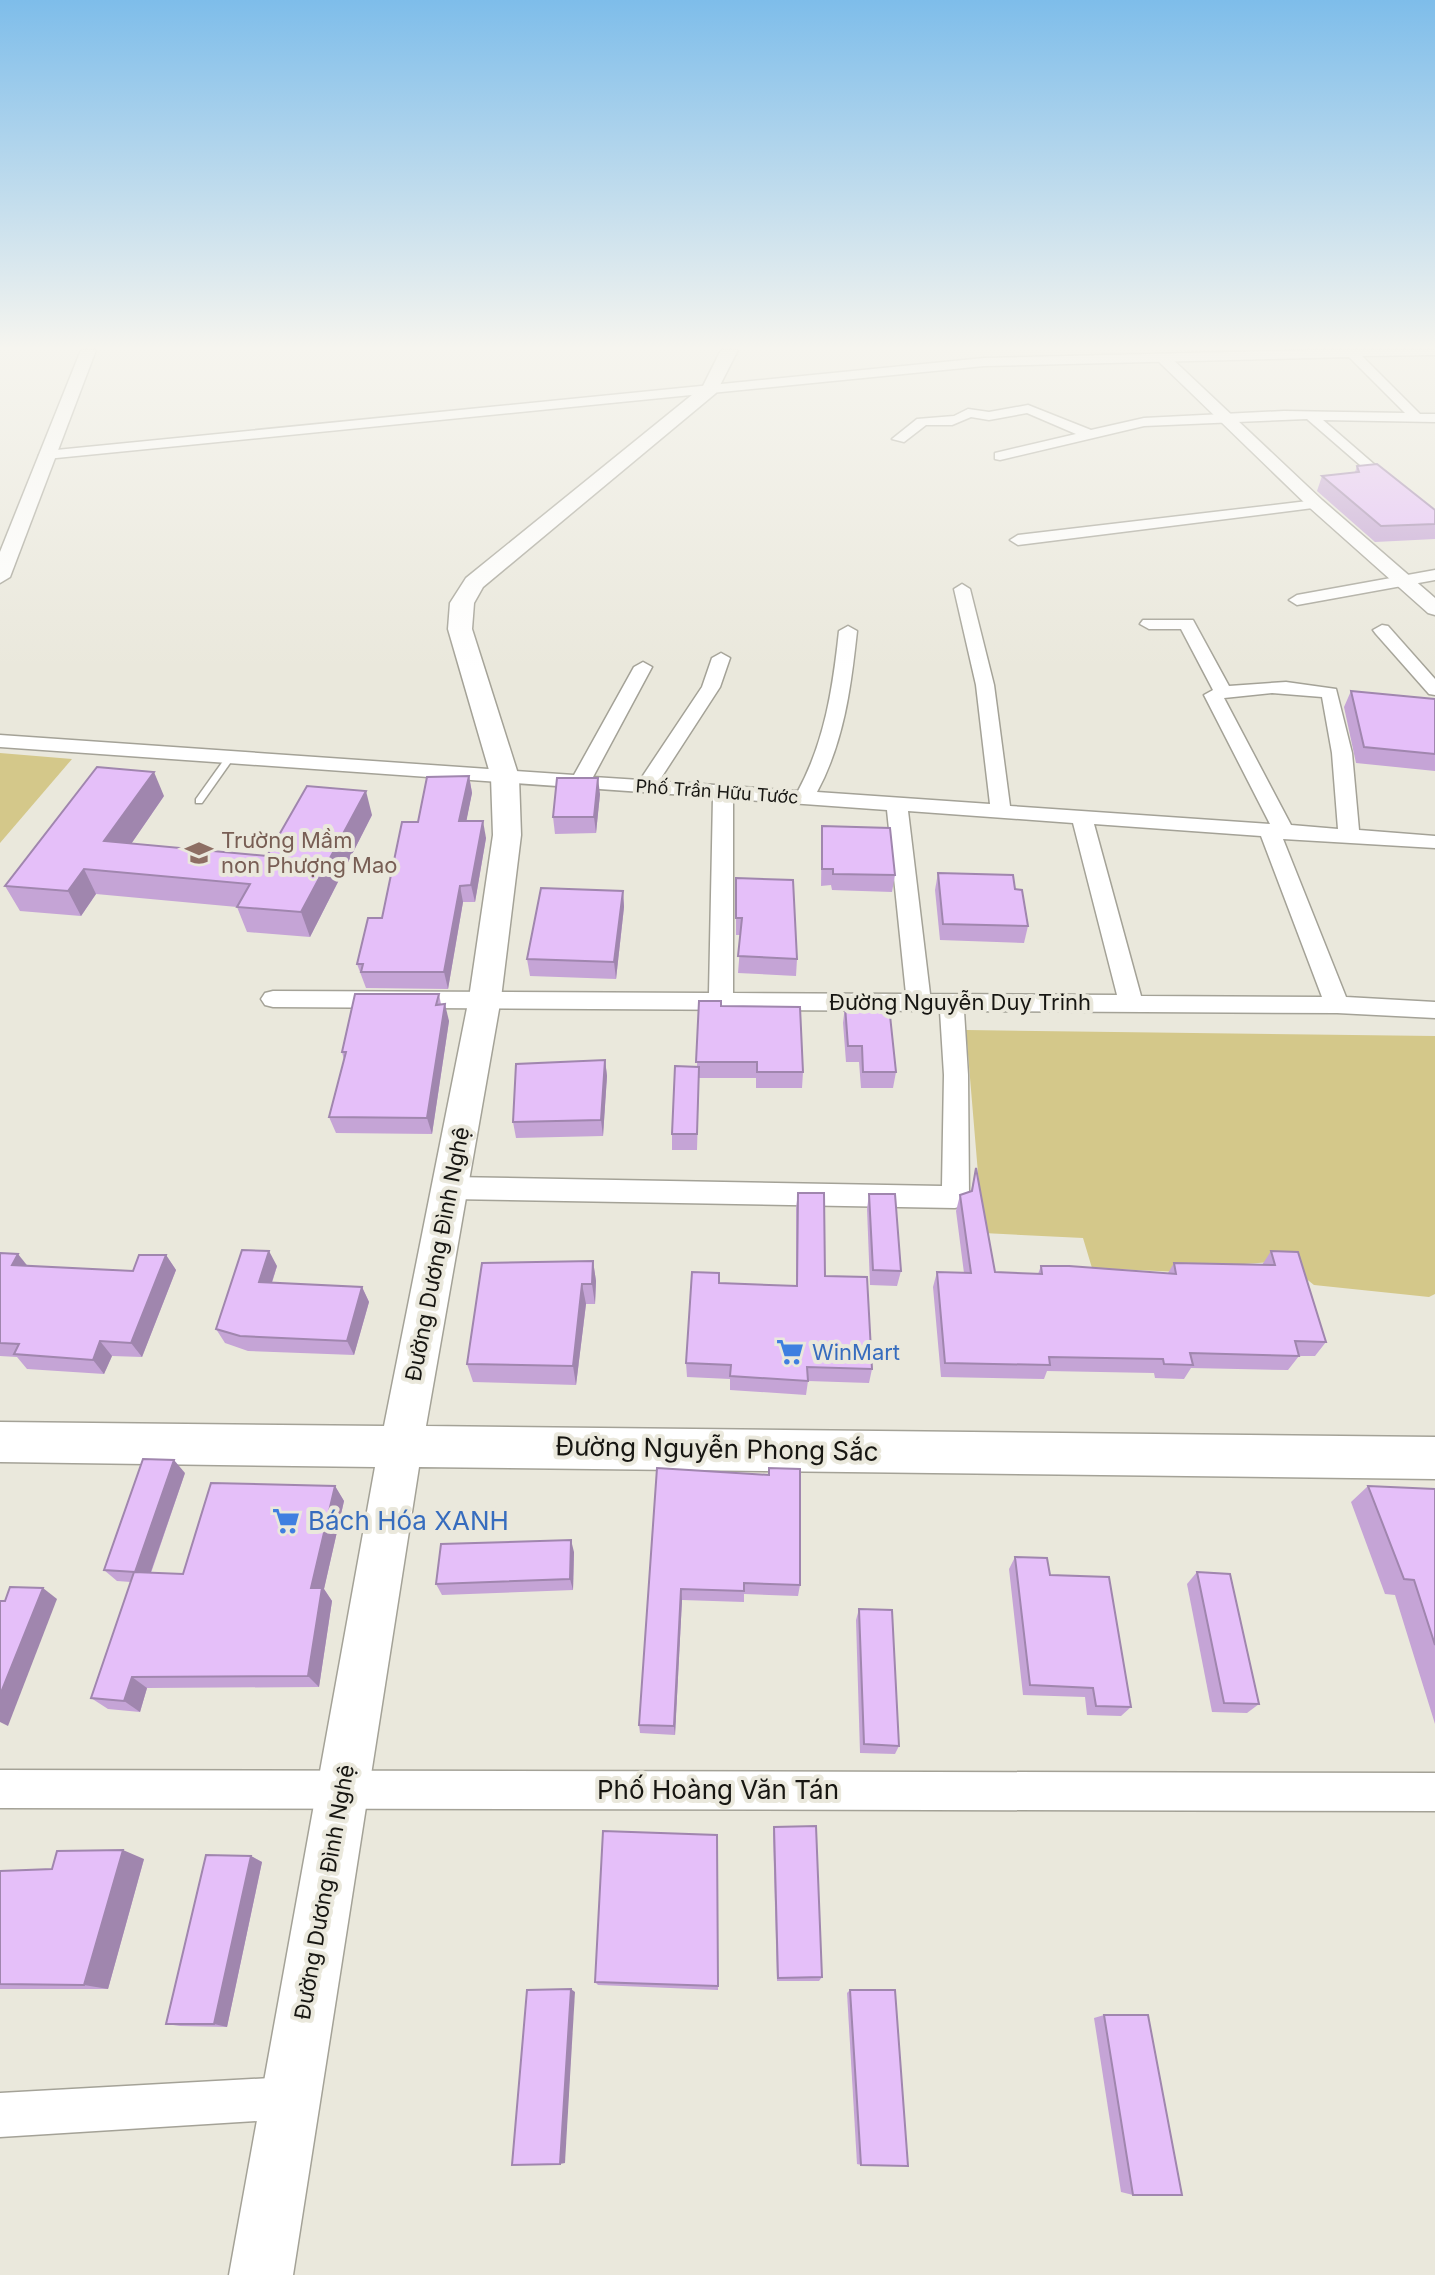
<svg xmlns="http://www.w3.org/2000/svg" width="1435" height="2275" viewBox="0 0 1435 2275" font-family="Inter,sans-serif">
<rect width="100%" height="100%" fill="#eae8dc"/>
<g fill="#d4c88a">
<path d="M0,753L72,759L0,843Z"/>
<path d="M966,1030L1435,1036V1294L1429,1297L1314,1285L1284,1261L1244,1264L1224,1274L1092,1268L1083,1238L983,1233Z"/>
</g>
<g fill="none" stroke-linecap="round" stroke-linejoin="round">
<g stroke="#a4a297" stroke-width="3">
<path id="service" d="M229,756L233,759L202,803H196V799L226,757Z"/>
</g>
<g stroke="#a4a297" stroke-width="3">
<g id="minor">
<path d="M1310,350H1435V355L1362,356L1420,414H1435V422L1323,420L1435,517V530L1307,419L1144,426L1000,460L995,459V453L1076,434L1027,413L989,420L971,417L952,425H926L904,442L892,439L917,419L954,416L968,409L989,412L1028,405L1091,430L1144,418L1284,411L1405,413L1349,357L984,366L46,459L39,455L46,451L984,358Z"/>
<path d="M1316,500L1321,501V507L1018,545L1010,540L1018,535Z"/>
<path d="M1435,570V580L1297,605L1289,600L1297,595Z"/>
<path d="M962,584L970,589L994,685L1010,806L1270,824L1204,695L1213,690L1181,629H1149L1140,624L1143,620H1193L1229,686L1286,682L1336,689L1352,753L1359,830L1435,836V848L1283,839L1346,997L1435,1002V1018L1337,1013L964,1011L968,1075L969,1197L965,1205L955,1208L450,1199L440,1196L437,1188L440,1180L450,1177L942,1186L944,1075L940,1011L273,1007L265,1005L261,999L265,993L273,991L709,993L713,797L0,747V735L574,775L634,667L643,662L652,667L593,777L640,780L702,687L712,658L721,653L730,658L720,687L659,781L798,791C825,741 833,687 839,631L848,626L857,631C851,687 844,742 817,792L990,804L976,685L954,589ZM1272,693L1322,697L1332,753L1338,829L1291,825L1224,698ZM733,799L887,810L906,994L733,993ZM908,811L1073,823L1117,995L930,994ZM1094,824L1261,836L1322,997L1141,996Z"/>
<path d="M1382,625L1388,626L1435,679V695L1429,694L1376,634L1373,630Z"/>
<path d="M0,1770L1435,1773V1811L0,1808Z"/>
<path d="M288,2077L303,2083L309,2098L303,2113L288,2119L0,2137V2093Z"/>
</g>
</g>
<g stroke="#a4a297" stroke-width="3">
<g id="tertiary">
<path d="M81,350H96L10,577L0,583V552Z"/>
<path d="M1157,354H1167L1322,500L1435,598V615L1428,613L1310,508L1157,360Z"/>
</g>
</g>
<g stroke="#a4a297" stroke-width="3">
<path id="secondary" d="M721,350H738L716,393L483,587L474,603L472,629L519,777L521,835L501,998L426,1426L1435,1437V1479L419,1467L293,2275H229L375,1467L0,1462V1422L384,1426L469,998L493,835L491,777L448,629L450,603L466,578L703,386Z"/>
</g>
<use href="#service" fill="#fff" fill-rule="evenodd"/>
<use href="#minor" fill="#fff" fill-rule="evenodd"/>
<use href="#tertiary" fill="#fff" fill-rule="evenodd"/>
<use href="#secondary" fill="#fff" fill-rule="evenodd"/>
</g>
<g fill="#c5a4d6">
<path d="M1357,466L1435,510V539L1375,542L1317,491L1322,476L1355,472Z"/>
<path d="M1351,691L1435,699V771L1356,763L1344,707Z"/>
<path d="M469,776L472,793L466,821L486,838L475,902H463L448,989L366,988L357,964L382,918L418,822Z"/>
<path d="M600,794L596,833L555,834L553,817Z"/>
<path d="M164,796L131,844L267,856L372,815L310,937L247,932L237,907L96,894L81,916L20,911L5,886Z"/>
<path d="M822,826L895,875L892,892L832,890L831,885L821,886Z"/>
<path d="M938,873L1015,889L1028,926L1024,943L940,940L935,890Z"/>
<path d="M736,878L797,959L796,976L738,973L741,935H736Z"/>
<path d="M623,891L624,907L616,979L530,976L527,959Z"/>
<path d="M439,994L441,1004L449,1021L432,1134L336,1133L329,1117L344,1060L342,1052Z"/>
<path d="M699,1001L721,1006L803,1072L802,1088H756V1078H699L697,1150H672V1134L697,1067Z"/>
<path d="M845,1006L896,1072L893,1088H861L859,1062H846L843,1023Z"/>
<path d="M605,1060L607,1076L603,1136L516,1138L513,1122Z"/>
<path d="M976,1168L995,1272L1038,1274L1041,1266L1168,1273L1174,1263L1262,1265L1271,1251L1326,1342L1315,1356H1299L1288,1370L1191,1368L1184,1379L1155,1378L1154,1373L1047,1371L1044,1379L941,1377L933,1287L937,1272L964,1273L956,1211L960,1195L971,1191Z"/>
<path d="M798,1193L825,1276L872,1369L869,1383L808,1381L806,1395L730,1390V1379L687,1377L686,1363L719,1283L796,1286V1208Z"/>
<path d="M869,1194L901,1271L897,1286L870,1285L867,1209Z"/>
<path d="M0,1253L27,1266L133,1271L166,1255L176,1270L142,1357L112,1356L104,1374L27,1369L17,1357L0,1356Z"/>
<path d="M593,1261L596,1281L595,1304H586L576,1385L473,1382L467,1364Z"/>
<path d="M277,1266L272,1283L362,1287L369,1302L354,1355L248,1351L225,1343L216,1329Z"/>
<path d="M657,1468L800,1585L798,1596L744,1594V1602L682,1600L675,1735L640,1733L639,1725Z"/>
<path d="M185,1473L151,1573L183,1574L335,1486L344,1501L324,1589L332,1601L319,1687L147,1688L140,1712L108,1709L91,1698L131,1582L117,1581L104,1570Z"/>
<path d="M1368,1486L1435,1489V1724L1395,1595L1385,1594L1351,1502Z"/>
<path d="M574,1552L573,1590L442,1595L436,1584Z"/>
<path d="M1015,1557L1050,1575L1131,1707L1121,1716L1087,1715L1085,1697L1023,1695L1009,1569Z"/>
<path d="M1197,1572L1259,1704L1247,1713L1212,1712L1187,1584Z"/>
<path d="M859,1609L899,1746L895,1754L860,1753L856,1620Z"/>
<path d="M774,1827L822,1977L819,1981H777L773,1834Z"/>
<path d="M717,1835L718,1990L598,1985L595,1982Z"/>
<path d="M251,1856L262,1862L227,2027L180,2026L166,2024Z"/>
<path d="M144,1859L108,1989H0V1871L52,1869Z"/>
<path d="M850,1990L861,2165L857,2164L847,1993Z"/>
<path d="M1104,2015L1133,2195L1121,2192L1094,2018Z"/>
</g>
<g fill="#a086ae">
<path d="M154,772L164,796L116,866L104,841Z"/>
<path d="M469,776L472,793L463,838L459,821Z"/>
<path d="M598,778L600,794L596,833L594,817Z"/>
<path d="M366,791L372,815L310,937L301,912Z"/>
<path d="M483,821L486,838L475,902L471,885Z"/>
<path d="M84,869L96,894L81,916L68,891Z"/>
<path d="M460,886L463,902L448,989L444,972Z"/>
<path d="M623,891L624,907L616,979L614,962Z"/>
<path d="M445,1004L449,1021L432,1134L427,1118Z"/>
<path d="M605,1060L607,1076L603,1136L601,1120Z"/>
<path d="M269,1251L277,1266L267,1297L259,1282Z"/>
<path d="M18,1254L30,1269L12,1265Z"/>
<path d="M166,1255L176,1270L142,1357L131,1343Z"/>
<path d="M593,1261L596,1281L595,1304L592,1284Z"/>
<path d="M582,1284L586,1304L576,1385L573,1366Z"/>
<path d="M362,1287L369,1302L354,1355L347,1341Z"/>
<path d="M100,1341L112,1356L104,1374L93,1360Z"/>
<path d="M174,1460L185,1473L147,1583L135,1572Z"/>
<path d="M335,1486L344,1501L324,1589L332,1601L319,1687L308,1676L311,1588Z"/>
<path d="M571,1540L574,1552L573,1590L570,1579Z"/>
<path d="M43,1588L57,1599L8,1726L0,1722V1695Z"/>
<path d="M681,1589L682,1600L675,1735L674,1726Z"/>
<path d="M132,1677L147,1688L140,1712L124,1701Z"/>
<path d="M123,1850L144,1859L108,1989L84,1985Z"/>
<path d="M251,1856L262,1862L227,2027L214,2024Z"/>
<path d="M571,1989L575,1992L565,2163L560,2164Z"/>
</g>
<g fill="#e5bff9" stroke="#a086ae" stroke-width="2">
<path d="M1377,464L1435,510V524L1381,526L1322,476L1359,472L1357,466Z"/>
<path d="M1351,691L1435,699V754L1364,747Z"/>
<path d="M97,767L154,772L104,841L267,856L307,786L366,791L301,912L237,907L250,884L84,869L68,891L5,886Z"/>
<path d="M469,776L459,821H483L471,885L460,886L444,972H361L363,964H357L368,918H382L402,822H418L427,777Z"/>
<path d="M557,778H598L594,817H553Z"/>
<path d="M822,826L890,828L895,875L833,874V869H822Z"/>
<path d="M938,873L1013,875L1015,889L1022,890L1028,926L943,924Z"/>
<path d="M736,878L793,880L797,959L738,956L742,918H736Z"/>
<path d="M541,888L623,891L614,962L527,959Z"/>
<path d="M355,994H439L436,1005L445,1004L427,1118L329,1117L346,1052H342Z"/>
<path d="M699,1001H721V1006L800,1007L803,1072H757V1062H696Z"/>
<path d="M845,1006H889L896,1072H863L862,1046H848Z"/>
<path d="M605,1060L601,1120L513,1122L516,1064Z"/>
<path d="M675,1066L699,1067L697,1134H672Z"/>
<path d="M976,1168L995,1272L1042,1274L1041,1266H1069L1176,1274L1174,1263L1275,1265L1271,1251L1298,1252L1326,1342L1295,1341L1299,1356L1190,1353L1193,1365L1164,1364L1163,1359L1049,1357L1050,1365L945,1363L937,1272L971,1273L960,1195L972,1191Z"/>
<path d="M798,1193H824L825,1276L867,1277L872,1369L807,1367L808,1381L730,1376L731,1365L686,1363L692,1272L719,1273V1283L797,1286Z"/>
<path d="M869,1194H895L901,1271L873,1270Z"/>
<path d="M242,1250L269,1251L259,1282L362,1287L347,1341L240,1336L216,1329Z"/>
<path d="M0,1253L18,1254L12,1265L133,1271L139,1255H166L131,1343L100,1341L93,1360L14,1354L19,1344L0,1343Z"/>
<path d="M593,1261L592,1284H582L573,1366L467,1364L482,1263Z"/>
<path d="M143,1459L174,1460L135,1572L104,1570Z"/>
<path d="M657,1468L769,1475V1468L800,1469V1585L744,1583V1591L681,1589L674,1726L639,1725Z"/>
<path d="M211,1483L335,1486L311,1588H322L308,1676L132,1677L124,1701L91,1698L134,1572L183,1574Z"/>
<path d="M1368,1486L1435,1489V1645L1414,1580L1404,1579Z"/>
<path d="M571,1540L570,1579L436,1584L441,1544Z"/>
<path d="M1015,1557L1047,1558L1050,1575L1109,1577L1131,1707L1096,1706L1093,1688L1030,1685Z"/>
<path d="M1197,1572L1230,1574L1259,1704L1224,1703Z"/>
<path d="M10,1587L43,1588L0,1695V1601H5Z"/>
<path d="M859,1609L892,1610L899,1746L864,1744Z"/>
<path d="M816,1826L822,1977L778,1978L774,1827Z"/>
<path d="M603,1831L717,1835L718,1986L595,1982Z"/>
<path d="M123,1850L84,1985L0,1984V1871L52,1869L57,1851Z"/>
<path d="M206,1855L251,1856L214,2024H166Z"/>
<path d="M571,1989L560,2164L512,2165L527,1990Z"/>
<path d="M850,1990H895L908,2166L861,2165Z"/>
<path d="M1104,2015H1148L1182,2195H1133Z"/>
</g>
<linearGradient id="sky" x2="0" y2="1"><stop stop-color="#7ebdea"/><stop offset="0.52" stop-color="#f6f5ef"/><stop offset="1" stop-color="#f6f5ef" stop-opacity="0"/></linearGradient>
<rect width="1435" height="669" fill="url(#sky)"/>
<defs>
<g id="school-bare" transform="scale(2.16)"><path d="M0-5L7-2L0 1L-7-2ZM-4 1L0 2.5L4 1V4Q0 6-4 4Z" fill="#8d6e63" stroke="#eae8dc" stroke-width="2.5" paint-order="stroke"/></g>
<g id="supermarket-bare" transform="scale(2.16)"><path d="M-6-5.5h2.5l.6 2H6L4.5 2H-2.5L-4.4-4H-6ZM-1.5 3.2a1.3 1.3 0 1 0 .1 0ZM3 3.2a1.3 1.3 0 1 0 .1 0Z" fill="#3f7fe0" stroke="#eae8dc" stroke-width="2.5" paint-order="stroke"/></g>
</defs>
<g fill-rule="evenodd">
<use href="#school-bare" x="199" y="853"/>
<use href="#supermarket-bare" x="790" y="1352"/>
<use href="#supermarket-bare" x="286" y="1521"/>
</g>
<g text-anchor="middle" stroke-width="8" stroke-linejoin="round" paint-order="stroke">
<g font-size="18" fill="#171612" stroke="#eae8dc">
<text transform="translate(717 792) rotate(4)" y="6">Phố Trần Hữu Tước</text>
</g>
<g font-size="22" fill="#785e54" stroke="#eae8dc" text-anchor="start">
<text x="221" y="848">Trường Mầm<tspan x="221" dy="25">non Phượng Mao</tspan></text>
</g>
<g font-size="22" fill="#171612" stroke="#eae8dc">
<text x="960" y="1010">Đường Nguyễn Duy Trinh</text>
<text transform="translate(437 1254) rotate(-79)" y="8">Đường Dương Đình Nghệ</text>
<text transform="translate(324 1892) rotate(-80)" y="8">Đường Dương Đình Nghệ</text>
</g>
<g font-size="22" fill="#366cbe" stroke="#eae8dc" text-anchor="start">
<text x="812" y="1360">WinMart</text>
</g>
<g font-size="26" fill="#171612" stroke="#eae8dc">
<text transform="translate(717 1449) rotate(1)" y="9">Đường Nguyễn Phong Sắc</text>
<text x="718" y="1799">Phố Hoàng Văn Tán</text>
</g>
<g font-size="26" fill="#366cbe" stroke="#eae8dc" text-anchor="start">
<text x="308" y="1530">Bách Hóa XANH</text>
</g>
</g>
</svg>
